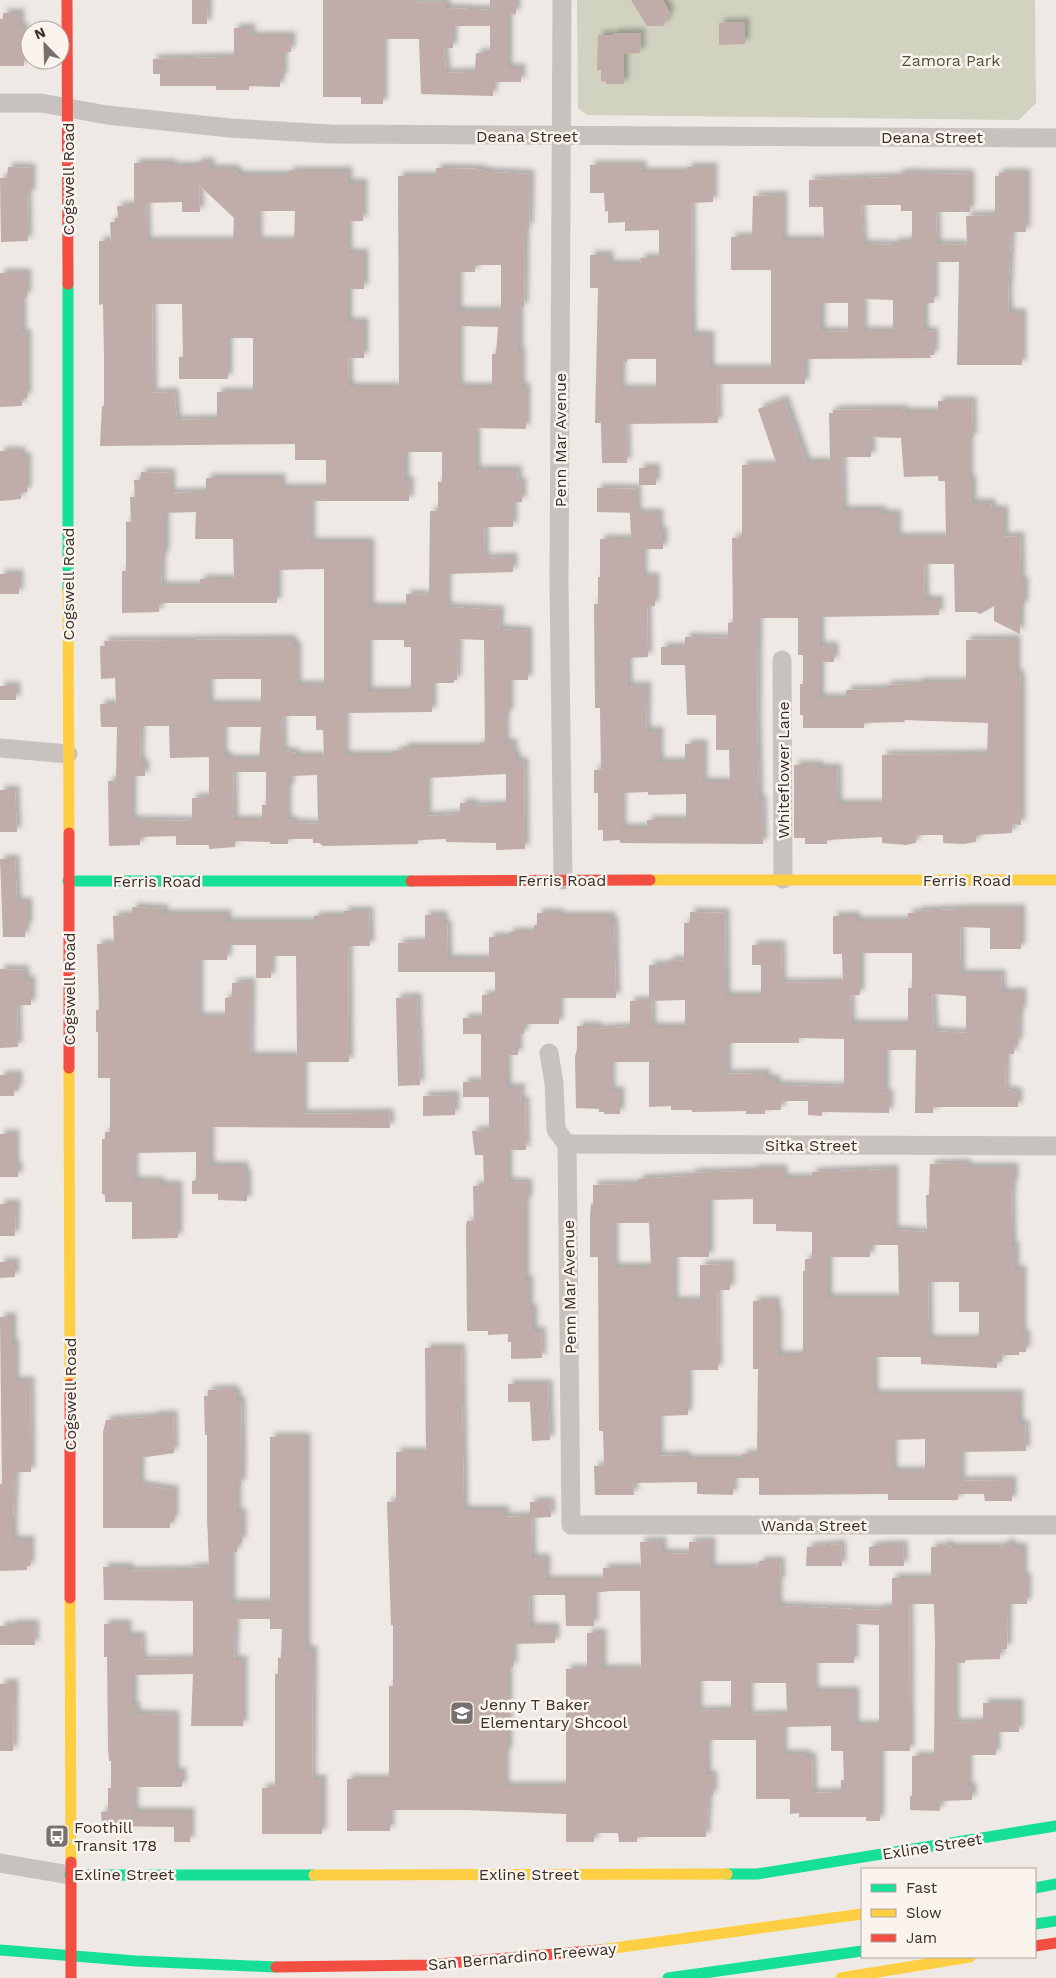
<svg xmlns="http://www.w3.org/2000/svg" width="1056" height="1978" viewBox="0 0 1056 1978" font-family="'Work Sans',sans-serif">
<defs>
<filter id="shadow"><feDropShadow dx="4.5" dy="-4.5" stdDeviation="2.5" flood-color="#0004"/></filter>
</defs>
<rect width="100%" height="100%" fill="#eee9e5"/>
<path fill="#d1d3c0" d="M577,0H1035L1036,103L1019,120L587,115L578,108Z"/>
<g fill="#c0aca8" fill-rule="evenodd" filter="url(#shadow)">
<path d="M192,0H208L207,24H192Z"/>
<path d="M323,0H412V3L446,2V8L490,10V0H516V14H508V68H521V82H493V96L421,94L419,39H383V104H361V97H323ZM453,26H490V53H476L475,72L446,73L444,48H453Z"/>
<path d="M631,0H663L670,13L663,26H647Z"/>
<path d="M3,13H20V27H24V66H0V19H3Z"/>
<path d="M745,22V44L719,45V23Z"/>
<path d="M234,28H251V36H291V52H283V78H280V87L249,86V90H216V86H160V74H153V59L234,57Z"/>
<path d="M613,33H641L640,53L624,54V84H606V82L601,81V70H597L598,35H613Z"/>
<path d="M197,162H210V169H234L239,175H289V171H348V183H363V221H348V253H364V289H348V322H364V358H348L349,387H399L398,176H436V168L478,169L488,172L530,174L529,228H525L524,307H519V352H521V387H526V429L476,428V470H518L517,482H522V502H513V527H484L485,558L513,557V572L447,574V607L500,610L499,629L528,631V680H509V714H505V743H513V754H516V761L524,762L525,849L496,850V843L446,842V839L418,840V844L323,846L319,843H313V839H288V844H270V842L235,841V847L209,849V845H176V836L140,837V845L109,846L108,781H116L117,727H101L100,704H116L115,678L101,679L100,646H105L104,641L288,639L293,641V646H297V685H324V569L277,570V603H159V612L122,613V571H126V522H131L130,497H135L134,480H141V472L171,473V493L206,492V478H281V488H326V460H295V444L100,446L102,406H104V357L103,304L99,305V241H111L110,222H115V218H118L117,206H134V163H171V166H197ZM199,185L234,218L233,241H147L146,203L182,202V212H200ZM258,211H295L294,241H258ZM475,265H501V311H458V272H475ZM152,304H182L183,357H179V379H228V338H253V392H217V419L177,420L174,392L153,393ZM459,326L498,327L496,354H492V387H459ZM405,452H442V482H438V511H430L429,595L406,594V607H370V542H311V501H409L410,482L405,481ZM196,512L195,539H233L234,579H200V586H161L162,555H165V513ZM458,639L484,640L485,743H480V747H403V751H394V755H345V713L432,712V683H454V680H457ZM368,640H404V647H411V691H368ZM209,679H261V704H209ZM282,716H316V730H323L324,756H296V753L283,751ZM141,726H169L170,758L209,757V797L192,798V821L132,820V776H145V764H141L140,754ZM223,727H261L259,759H227V755H223ZM233,772H266V805H262V820H234ZM506,774V805L473,806V803H460V814L427,816V778ZM317,775L318,824L293,823V821L287,820V788H290V776Z"/>
<path d="M590,165H642V172H688L687,167H713V202L691,203L692,335H710V369H771V270H731V237H752L753,196L783,195V240H824L823,207H809V180L898,177V174L905,173L970,174V212H936L937,244L967,245L966,216L995,215V176H999V173H1026V232H1011L1008,297L1009,313H1022V365H957L959,262H934V303H924V331L934,332V355H930L931,358L805,359V384H717L718,423L626,424L627,463H602L601,423H595L598,288H590V255H609V264H641L640,258H659V230L625,231V222L608,223V211L605,212L604,193H590ZM861,205H901V211H912V240H907V242H894V245L863,244ZM863,299L893,300V331H863ZM821,303H848V332L821,331ZM627,359H656V389H621V362H627Z"/>
<path d="M8,167L31,168V193L27,195L28,241L1,242L0,178H7Z"/>
<path d="M0,273H27V297H22V334L27,333V398H22V406L0,407Z"/>
<path d="M784,399L806,462H830L829,413H833V410L897,409L905,410V412H938V401H972L973,438H969V480H972V503H991L992,510H1004V537L1020,536L1021,581H1024V606H1020V634L994,621V606L980,614L976,612H955L954,564H924L925,600H939V615L820,617V646H834V662H820V698H846V690L887,689L886,685L918,684V682H966V640L1016,639V674H1020L1021,689V825L1012,824V833L976,835V842L964,844L943,843V835H916V843L906,845L882,843V837L827,840V844H805V838H794V765H819V768H837L838,804H882V755L987,754L988,723L904,720L905,722L864,723V728H803V715H800V684H803V655H798V618H758L757,721L759,800H762L763,844L620,843V840L603,841V830H598V793H594V770H601L600,708H595L594,604H598V577H600V539H631L630,513H659V531H663V549H643V577H655V606H647L648,657L628,658V686H647L646,731H659V762H685V744H703V782H730L729,750H716V715H687L685,665H661V647H685V637L728,638V623L733,622L732,538H742V465H777L758,409ZM871,437L901,438L904,477L938,476V481H945L946,537H897V514H882V510H843L842,457H871ZM648,792V795L686,794V820H647V828H622V793Z"/>
<path d="M0,451H21V457H27V492H21V499L0,501Z"/>
<rect x="639" y="468" width="17" height="17"/>
<path d="M597,488L637,489V513L597,512Z"/>
<rect x="0" y="574" width="19" height="20"/>
<rect x="0" y="686" width="16" height="14"/>
<path d="M0,790H15L17,832H0Z"/>
<path d="M0,859H15L17,902H28V927H25V937H3Z"/>
<path d="M132,907L164,909V914H227V922H314V916H344V911H369L370,946H348L349,1062H303V1114L389,1113L390,1128L210,1127V1166H244V1174L247,1173V1201L218,1200V1194H192V1181L196,1180V1152L134,1153V1181H160V1185H178V1238L132,1239V1202H105V1195L102,1194V1139H105V1132H110V1078H98V1032H96V1010H99L97,944H114L113,916L132,915ZM228,945H256V978H271V956H296L297,1056H250L251,982L232,983V997L225,998V1017H199V960H227Z"/>
<path d="M963,909H1021V949H990V928L960,927L961,974H1001L1002,992H1022V1012H1019L1018,1044H1014V1054H1006L1005,1090L1018,1092V1107H933V1113H915L916,1050H885V1094L889,1093V1113L822,1112V1116L808,1115V1101H781V1110H765V1114H746V1111L692,1112V1110H671V1106L649,1107V1062H611V1091H620V1114H604V1112H599V1109L576,1108L575,1057L577,1049V1026H597V1029L630,1027V1001H651L652,1027H685V1000L649,1001V965H664L672,960L684,961V923H690V912L725,913L726,996H761V965H752V945H781L782,983L843,982L842,954H833V916H856V921H908V913H917V911ZM860,953H912V988H908V1022H905V1024H851L850,995H860ZM934,994L966,996V1033L934,1031L932,995ZM799,1038L844,1039V1085H840V1087L776,1085V1079H766V1073L727,1074V1043H799Z"/>
<path d="M537,913H559V916H611V922H614L616,998H559V1024H524V1034H518V1055H507V1088H521L520,1101H525L526,1150H508V1182L528,1183V1201L525,1202V1280H529V1309H533V1331H541L542,1358L511,1359V1342H508V1334L488,1335V1331H467L466,1226L467,1221H474L473,1186L484,1185L483,1155H475L472,1131L489,1130V1097H463V1082H481V1034H463V1018H482V995H495V972H398V943L425,942V915H443V924H447L448,959H489V937H509V932H534V925H537Z"/>
<path d="M0,969L25,970V980H31V1005H17L18,1047L0,1048Z"/>
<path d="M417,997L420,1085L398,1086L396,998Z"/>
<path d="M0,1075H18V1090H14V1096H0Z"/>
<path d="M455,1095V1115L423,1116V1096Z"/>
<path d="M0,1134H15V1164L18,1168V1177H0Z"/>
<path d="M966,1163V1167H1014V1184H1012L1011,1200L1012,1238V1246H1015V1270H1022V1334H1026V1352H1019V1355H1002V1361H997V1368L921,1364V1357H874V1394H1019V1424H1025L1026,1451L961,1452V1481L1012,1480V1501H985L984,1494H958V1500H888V1494L759,1495V1478H733V1495L697,1494V1482L633,1483L634,1495H595L594,1466H604L603,1431H599L598,1257H590V1215L591,1204H593V1185L638,1184V1179L691,1176V1173L753,1171V1169H783V1178H812V1172L894,1169V1230L927,1232L926,1195H929L930,1164ZM753,1199V1224H776V1231L812,1232V1259H805V1271H803V1355H778V1312H776V1301H753V1369H758L757,1454H742V1459H686V1455L659,1456V1416L688,1415V1370H718L717,1290H730V1264L700,1265V1301H674V1257H709V1200ZM614,1223H649L651,1265H647V1267H614ZM870,1245H898L899,1298H828V1257H870ZM928,1282H959V1312H979V1339H929ZM925,1439V1471H893V1440Z"/>
<path d="M0,1204H16L15,1236H0Z"/>
<path d="M0,1262H15V1277L0,1278Z"/>
<path d="M0,1317H12V1344H15V1381H30L31,1472H15L13,1517V1540H30V1566H27V1570L0,1571V1484H2Z"/>
<path d="M425,1348H461L464,1510H505V1517L530,1516V1502L550,1501L551,1517L531,1518L532,1558H546V1580H603V1568H641L640,1542L662,1541V1553L689,1554V1542L711,1541V1568H751L759,1566V1561H780L781,1581L778,1582V1606L879,1610V1608H892V1578H931V1547H942L944,1544L952,1547H1001L1008,1542L1012,1547H1023V1577L1027,1578V1604H1008L1007,1649H1000V1659L965,1660V1663H955V1723L983,1722V1703H1019V1732H996V1755H968V1787H972V1800L940,1801V1811L910,1810V1796H912V1756H934L935,1641L934,1604H909L910,1751H880V1821H866V1817H799V1813L790,1814V1799H756V1740H707V1775L713,1776V1796H708L706,1837H637V1842H619L618,1833H594V1842H566V1814L467,1810H390V1831H347V1779H389V1686H393V1625H391L387,1502H396V1452H426ZM610,1591H640L641,1669H602V1633H587V1669H566V1786H505V1752H508V1667H513V1644L555,1643V1627H530L529,1595H565L566,1626H594V1593ZM854,1624L879,1625V1725H855V1691H814V1663H854ZM698,1681H731V1710L698,1711ZM749,1683H786L787,1714L749,1715ZM831,1726V1751H843L844,1780H841V1792L813,1793L812,1757H806V1754H783V1727Z"/>
<path d="M508,1384H548L550,1440L532,1441L530,1402H508Z"/>
<path d="M233,1389V1392L237,1393V1401H241L242,1469L241,1485H237V1513H242V1542H237V1552H231V1603H270V1437H306V1650H313L312,1779H322V1834H262V1788H275V1674H278V1658H281L282,1629H270V1619H237L235,1620L234,1660H243V1726H191L193,1674L133,1675V1706H136V1714L175,1715V1772H182V1787H134V1812H190V1842H174V1827L102,1826L101,1812L108,1811V1788H111V1761H109L108,1747L107,1657H104V1624H127V1636H141L142,1660L193,1659V1601L104,1600L103,1567H129V1571L190,1570V1568L209,1567L207,1517V1435H205L204,1396H208V1390Z"/>
<path d="M153,1415H173L174,1453L140,1458V1485L174,1490V1521H170V1528H103V1432L106,1420L153,1417Z"/>
<path d="M841,1544L842,1566H806L807,1547Z"/>
<path d="M883,1545H903L904,1566H869V1547Z"/>
<path d="M11,1624H34L35,1645H0V1626H11Z"/>
<path d="M14,1683L13,1751H0V1684Z"/>
</g>
<g fill="none" stroke-linecap="round" stroke-linejoin="round">
<g stroke="#c8c2be" stroke-width="19">
<path d="M562,0L559,585L563,880"/>
<path d="M0,103H41L107,115L230,128L330,134L1056,138"/>
<path d="M782,660L783,879"/>
<path d="M0,748L68,754"/>
<path d="M549,1053L554,1083L556,1130L567,1144L571,1525H1056"/>
<path d="M567,1144L1056,1146"/>
<path d="M0,1863L70,1875"/>
</g>
<g stroke="#16e098" stroke-width="11">
<path d="M68,284V591"/>
<path d="M68,881H411"/>
<path d="M727,1874H757L1056,1826"/>
<path d="M70,1875H314"/>
<path d="M1035,1888L1056,1884"/>
<path d="M1035,1924L1056,1921"/>
<path d="M0,1950L136,1961L276,1967"/>
<path d="M668,1978L862,1951"/>
</g>
<g stroke="#ffcf43" stroke-width="11">
<path d="M68,591L69,833"/>
<path d="M650,880H1056"/>
<path d="M69,1068L70,1384"/>
<path d="M70,1598L71,1862"/>
<path d="M314,1875L727,1874"/>
<path d="M600,1950L862,1914"/>
<path d="M841,1978L970,1957"/>
</g>
<g stroke="#f24e42" stroke-width="11">
<path d="M67,0L68,284"/>
<path d="M69,833V1068"/>
<path d="M411,881L650,880"/>
<path d="M70,1384V1598"/>
<path d="M71,1862V1978"/>
<path d="M1035,1946L1056,1943"/>
<path d="M276,1967L428,1965L600,1950"/>
</g>
</g>
<defs>
<g id="school-square" transform="scale(1.25)"><rect x="-9" y="-9" width="18" height="18" rx="4" fill="#78706d" stroke="#faf3ee"/><path d="M0-5L7-2L0 1L-7-2ZM-4 1L0 2.5L4 1V4Q0 6-4 4Z" fill="#fff"/></g>
<g id="bus-square" transform="scale(1.25)"><rect x="-9" y="-9" width="18" height="18" rx="4" fill="#78706d" stroke="#faf3ee"/><path d="M-5-6H5V4H4V6H2V4H-2V6H-4V4H-5ZM-3.5-4V0h7V-4ZM-3.5 1.2v1.5H-2V1.2ZM2 1.2v1.5H3.5V1.2Z" fill="#fff"/></g>
</defs>
<g fill-rule="evenodd">
<use href="#school-square" x="462" y="1713"/>
<use href="#bus-square" x="57" y="1836"/>
</g>
<g text-anchor="middle" stroke-width="5" stroke-linejoin="round" paint-order="stroke">
<g font-size="16" fill="#4c5631" stroke="#faf3ee">
<text x="951" y="66">Zamora Park</text>
</g>
<g font-size="16" fill="#392f2c" stroke="#faf3ee">
<text x="527" y="142">Deana Street</text>
<text x="932" y="143">Deana Street</text>
<text transform="translate(68 179) rotate(-90)" y="6">Cogswell Road</text>
<text transform="translate(560 440) rotate(-90)" y="6">Penn Mar Avenue</text>
<text transform="translate(68 584) rotate(-90)" y="6">Cogswell Road</text>
<text transform="translate(783 770) rotate(-90)" y="6">Whiteflower Lane</text>
<text x="562" y="886">Ferris Road</text>
<text x="967" y="886">Ferris Road</text>
<text x="157" y="887">Ferris Road</text>
<text transform="translate(69 989) rotate(-90)" y="6">Cogswell Road</text>
<text x="811" y="1151">Sitka Street</text>
<text transform="translate(569 1287) rotate(-91)" y="6">Penn Mar Avenue</text>
<text transform="translate(70 1394) rotate(-90)" y="6">Cogswell Road</text>
<text x="814" y="1531">Wanda Street</text>
<text transform="translate(932 1846) rotate(-9)" y="6">Exline Street</text>
<text x="124" y="1880">Exline Street</text>
<text x="529" y="1880">Exline Street</text>
<text transform="translate(522 1956) rotate(-5)" y="6">San Bernardino Freeway</text>
</g>
<g font-size="16" fill="#392f2c" stroke="#faf3ee" text-anchor="start">
<text x="480" y="1710">Jenny T Baker<tspan x="480" dy="18">Elementary Shcool</tspan></text>
<text x="74" y="1833">Foothill<tspan x="74" dy="18">Transit 178</tspan></text>
</g>
</g>
<rect x="861" y="1868" width="175" height="90" fill="#faf3ee" stroke="#ada5a0"/>
<rect x="871" y="1884" width="25" height="8" fill="#16e098" stroke="#ada5a0"/>
<text x="906" y="1893" font-size="15" fill="#392f2c">Fast</text>
<rect x="871" y="1909" width="25" height="8" fill="#ffcf43" stroke="#ada5a0"/>
<text x="906" y="1918" font-size="15" fill="#392f2c">Slow</text>
<rect x="871" y="1934" width="25" height="8" fill="#f24e42" stroke="#ada5a0"/>
<text x="906" y="1943" font-size="15" fill="#392f2c">Jam</text>
<g transform="translate(45 45) rotate(337)"><circle r="24" fill="#faf3ee" stroke="#ada5a0"/>
<path d="M0-4L9 19L0 12L-9 19Z" fill="#78706d"/>
<text y="-8" font-size="14" font-weight="bold" text-anchor="middle" fill="#392f2c">N</text>
</g>
</svg>
